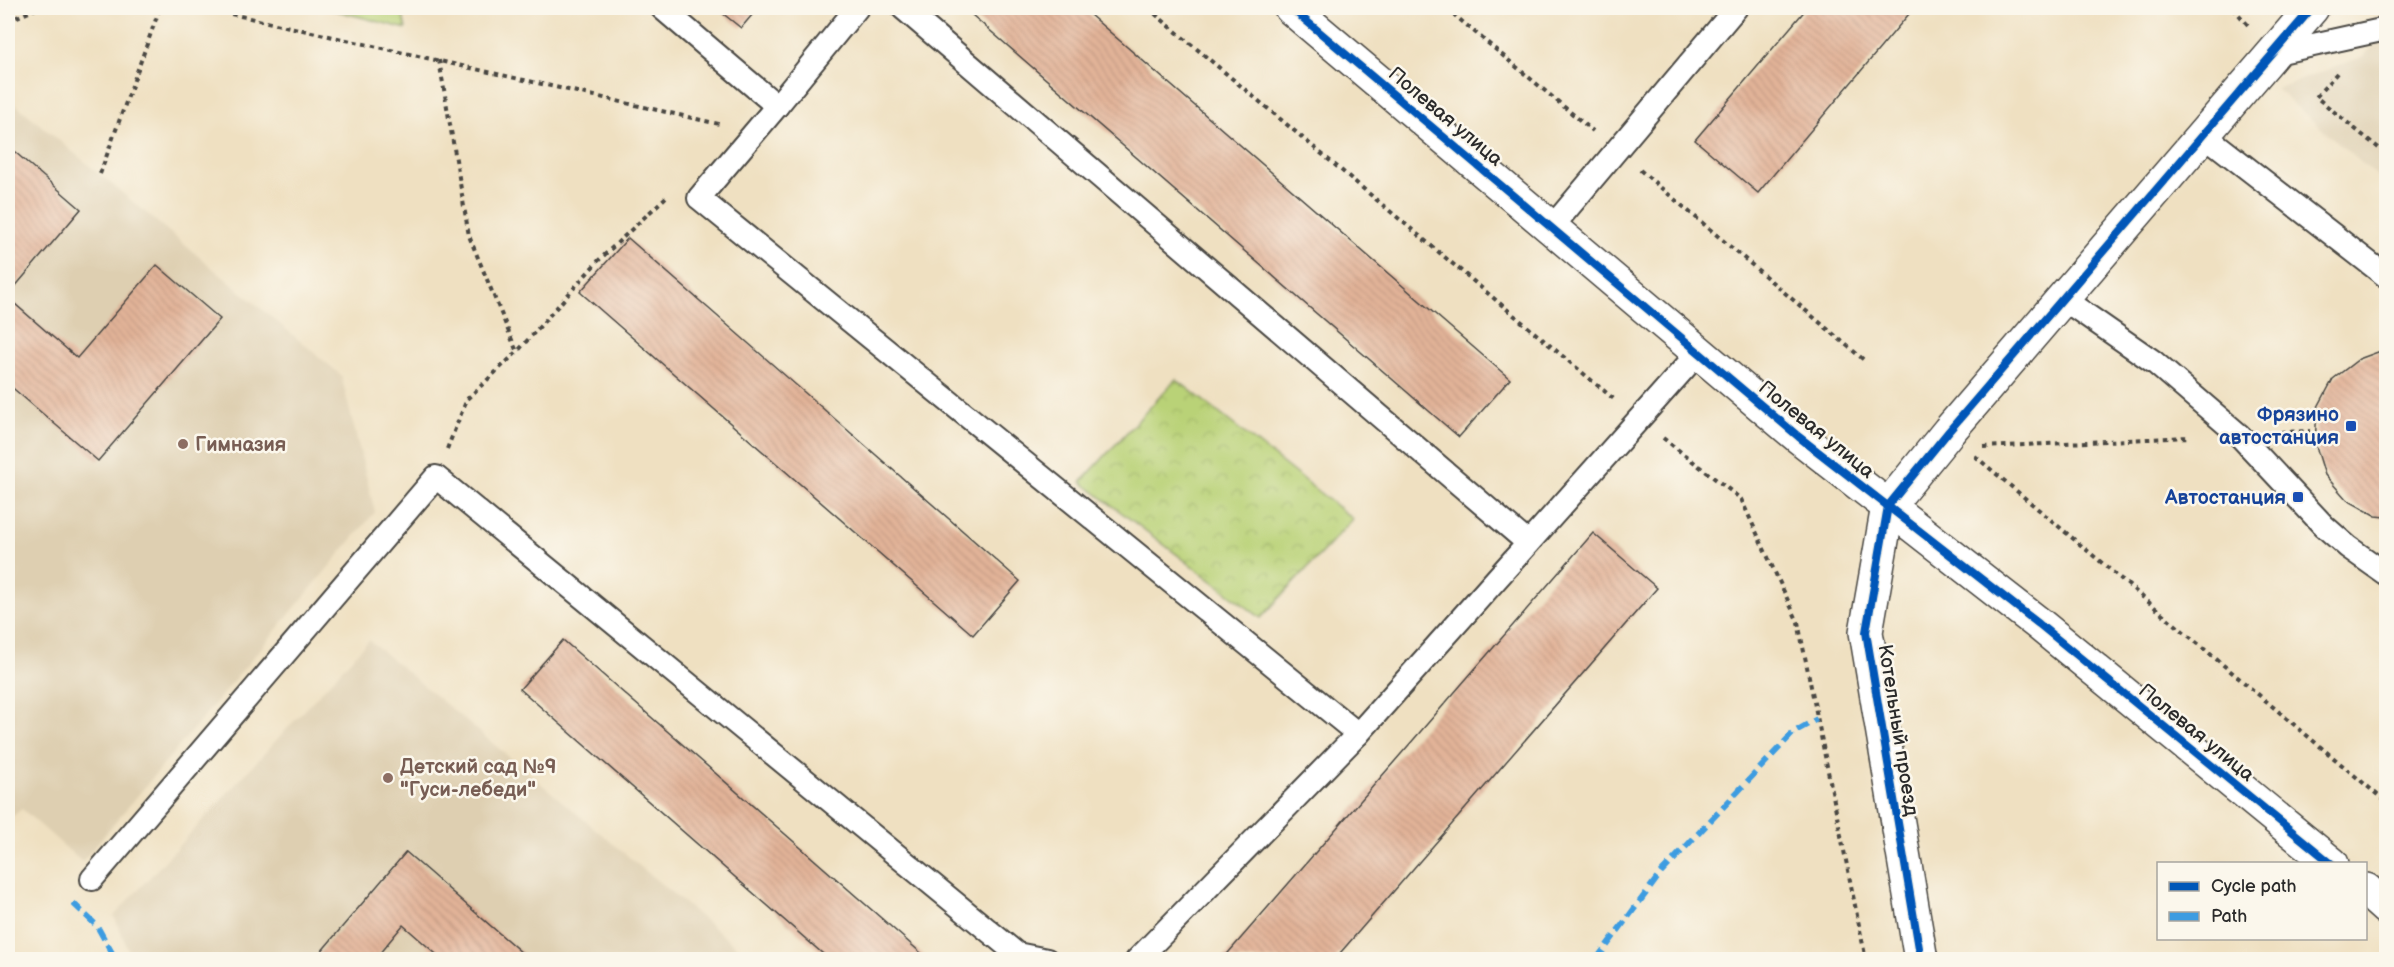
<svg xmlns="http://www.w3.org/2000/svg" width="2394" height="967" viewBox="0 0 2394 967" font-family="'Balsamiq Sans',sans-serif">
<defs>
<pattern id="park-crowns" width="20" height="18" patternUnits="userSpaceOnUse" patternTransform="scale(1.5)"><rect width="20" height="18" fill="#b9d277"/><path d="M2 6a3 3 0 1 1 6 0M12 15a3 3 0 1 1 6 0" fill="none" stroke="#9fb467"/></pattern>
<pattern id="building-back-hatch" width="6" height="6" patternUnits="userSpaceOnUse" patternTransform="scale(1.5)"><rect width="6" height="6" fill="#e2b398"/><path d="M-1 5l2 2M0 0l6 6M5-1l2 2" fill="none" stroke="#c29a83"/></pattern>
</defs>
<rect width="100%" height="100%" fill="#fbf7ec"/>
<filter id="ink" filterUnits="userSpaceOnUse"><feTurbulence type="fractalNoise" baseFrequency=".0167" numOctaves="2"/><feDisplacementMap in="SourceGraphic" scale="12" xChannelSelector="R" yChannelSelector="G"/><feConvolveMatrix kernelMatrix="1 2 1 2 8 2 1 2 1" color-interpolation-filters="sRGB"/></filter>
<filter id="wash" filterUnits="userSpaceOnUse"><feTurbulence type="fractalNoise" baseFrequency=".008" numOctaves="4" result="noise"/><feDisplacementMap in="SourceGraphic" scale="24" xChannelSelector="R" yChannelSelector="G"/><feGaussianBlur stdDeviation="1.35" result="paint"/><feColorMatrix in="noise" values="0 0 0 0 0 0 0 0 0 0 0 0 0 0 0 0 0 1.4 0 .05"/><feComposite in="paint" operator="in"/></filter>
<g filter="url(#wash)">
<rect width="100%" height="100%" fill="#efe0c1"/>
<g fill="#decfb1">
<path d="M2386,31V184L2276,89L2364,56Z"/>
<path d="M8,98L341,375L375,512L82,862L22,809L8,820Z"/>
<path d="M369,640L751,959H132L114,916Z"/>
</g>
<path fill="url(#park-crowns)" stroke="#727e51" stroke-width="1.5" d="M1176,379L1353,519L1261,618L1081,482Z"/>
<path fill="#b9d277" stroke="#727e51" stroke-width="1.5" d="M326,8H401L406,29Z"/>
<g id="blocks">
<g fill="url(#building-back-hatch)">
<path d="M716,8H758L741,28Z"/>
<path d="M964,8H1082L1510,379L1459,437Z"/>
<path d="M1807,8H1914L1758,193L1695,140Z"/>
<path d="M8,146L81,209L8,295Z"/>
<path d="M628,238L1020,581L973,635L580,292Z"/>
<path d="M157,265L220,319L98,461L8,384V298L77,358Z"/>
<path d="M2386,349V517L2376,516L2347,500L2325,475L2315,443L2317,409L2333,379L2359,359Z"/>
<path d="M1593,533L1657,588L1334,960H1222Z"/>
<path d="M563,640L929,960H830L520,689Z"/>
<path d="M406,852L530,960H443L403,925L374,960H314Z"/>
</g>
</g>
</g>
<g filter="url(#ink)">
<use href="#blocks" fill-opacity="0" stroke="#484642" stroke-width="1.5"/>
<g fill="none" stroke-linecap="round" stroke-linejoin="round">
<g stroke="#484642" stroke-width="26">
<g id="service">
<path d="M662,8L777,106L857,8"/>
<path d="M903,8L1528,543"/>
<path d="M2272,54L2386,29"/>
<path d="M777,106L699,198L1358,734"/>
<path d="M2203,134L2386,276"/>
<path d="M1552,227L1736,8"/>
<path d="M2062,298L2154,362L2238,434L2324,526L2348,547L2386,574"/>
<path d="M92,879L436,477L1017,954L1047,960"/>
<path d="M1137,960L1358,734L1698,353"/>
</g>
</g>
<g stroke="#484642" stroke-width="36">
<path id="minor" d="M1921,960L1866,632L1888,506L1949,431L2312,8"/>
</g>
<g stroke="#484642" stroke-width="36">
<g id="tertiary">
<path d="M1291,8L1799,437L2039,624L2332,864"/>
<path d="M2366,890L2386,908"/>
</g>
</g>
<g stroke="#484642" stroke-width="4" stroke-dasharray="4.5 4.5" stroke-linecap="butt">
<path d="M205,8L719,124"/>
<path d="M1148,8L1615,400"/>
<path d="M1446,8L1593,131"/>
<path d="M2233,8L2248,25"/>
<path d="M8,21L38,8"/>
<path d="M439,60L469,236L517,352"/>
<path d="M2337,73L2316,97L2386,154"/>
<path d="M1640,170L1864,360"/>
<path d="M100,174L160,8"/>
<path d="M2281,432L2310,431"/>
<path d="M1663,438L1741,499L1798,622L1866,960"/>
<path d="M1984,447L2189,437"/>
<path d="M447,449L467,399L517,352L598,261L666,197"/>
<path d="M1975,456L2386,802"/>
</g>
<use href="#service" stroke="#fff" stroke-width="22"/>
<use href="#minor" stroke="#fff" stroke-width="33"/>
<use href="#tertiary" stroke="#fff" stroke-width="33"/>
<g stroke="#3d9ce1" stroke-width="6" stroke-dasharray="12 6" stroke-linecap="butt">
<path d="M73,903L97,926L116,960"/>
<path d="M1596,960L1661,873L1794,732L1817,719"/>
</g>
<g stroke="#fbf7ec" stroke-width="11">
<g id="cycleway">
<path d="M1291,8L1799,437L2039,624L2332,864"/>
<path d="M1921,960L1866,632L1888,506L1949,431L2312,8"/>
</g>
</g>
<use href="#cycleway" stroke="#0057b8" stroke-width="8"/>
</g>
</g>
<g fill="#1a4fb4" stroke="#fbf7ec" stroke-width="2">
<rect x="2345" y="420" width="12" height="12" rx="3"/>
<rect x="2292" y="491" width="12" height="12" rx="3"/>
</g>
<g fill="#8d6e63" stroke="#fbf7ec" stroke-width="2">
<circle cx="183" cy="444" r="6"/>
<circle cx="388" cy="778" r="6"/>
</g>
<g text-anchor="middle" stroke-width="5" stroke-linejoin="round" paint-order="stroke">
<g font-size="20" fill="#2b2b2b" stroke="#fbf7ec">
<text transform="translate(1446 116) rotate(40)" y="7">Полевая улица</text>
<text transform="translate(1817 429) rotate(39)" y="7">Полевая улица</text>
<text transform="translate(1899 730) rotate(81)" y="7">Котельный проезд</text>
<text transform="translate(2197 732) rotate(39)" y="7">Полевая улица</text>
</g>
<g font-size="20" font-weight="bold" fill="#164399" stroke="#fbf7ec" text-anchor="end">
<text x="2339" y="421">Фрязино<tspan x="2339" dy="23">автостанция</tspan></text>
<text x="2286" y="504">Автостанция</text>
</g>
<g font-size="20" font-weight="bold" fill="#785e54" stroke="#fbf7ec" text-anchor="start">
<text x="195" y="451">Гимназия</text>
<text x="400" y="773">Детский сад №9<tspan x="400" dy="23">"Гуси-лебеди"</tspan></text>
</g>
</g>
<rect width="2394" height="967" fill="none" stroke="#fbf7ec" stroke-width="30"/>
<rect x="2157" y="862" width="210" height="78" fill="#fbf7ec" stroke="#a8a59f" stroke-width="1.5"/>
<rect x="2169" y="882" width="30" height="9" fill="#0057b8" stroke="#a8a59f" stroke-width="1.5"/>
<text x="2211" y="892" font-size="18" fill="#2b2b2b">Cycle path</text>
<rect x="2169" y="912" width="30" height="9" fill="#3d9ce1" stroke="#a8a59f" stroke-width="1.5"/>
<text x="2211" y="922" font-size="18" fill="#2b2b2b">Path</text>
</svg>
